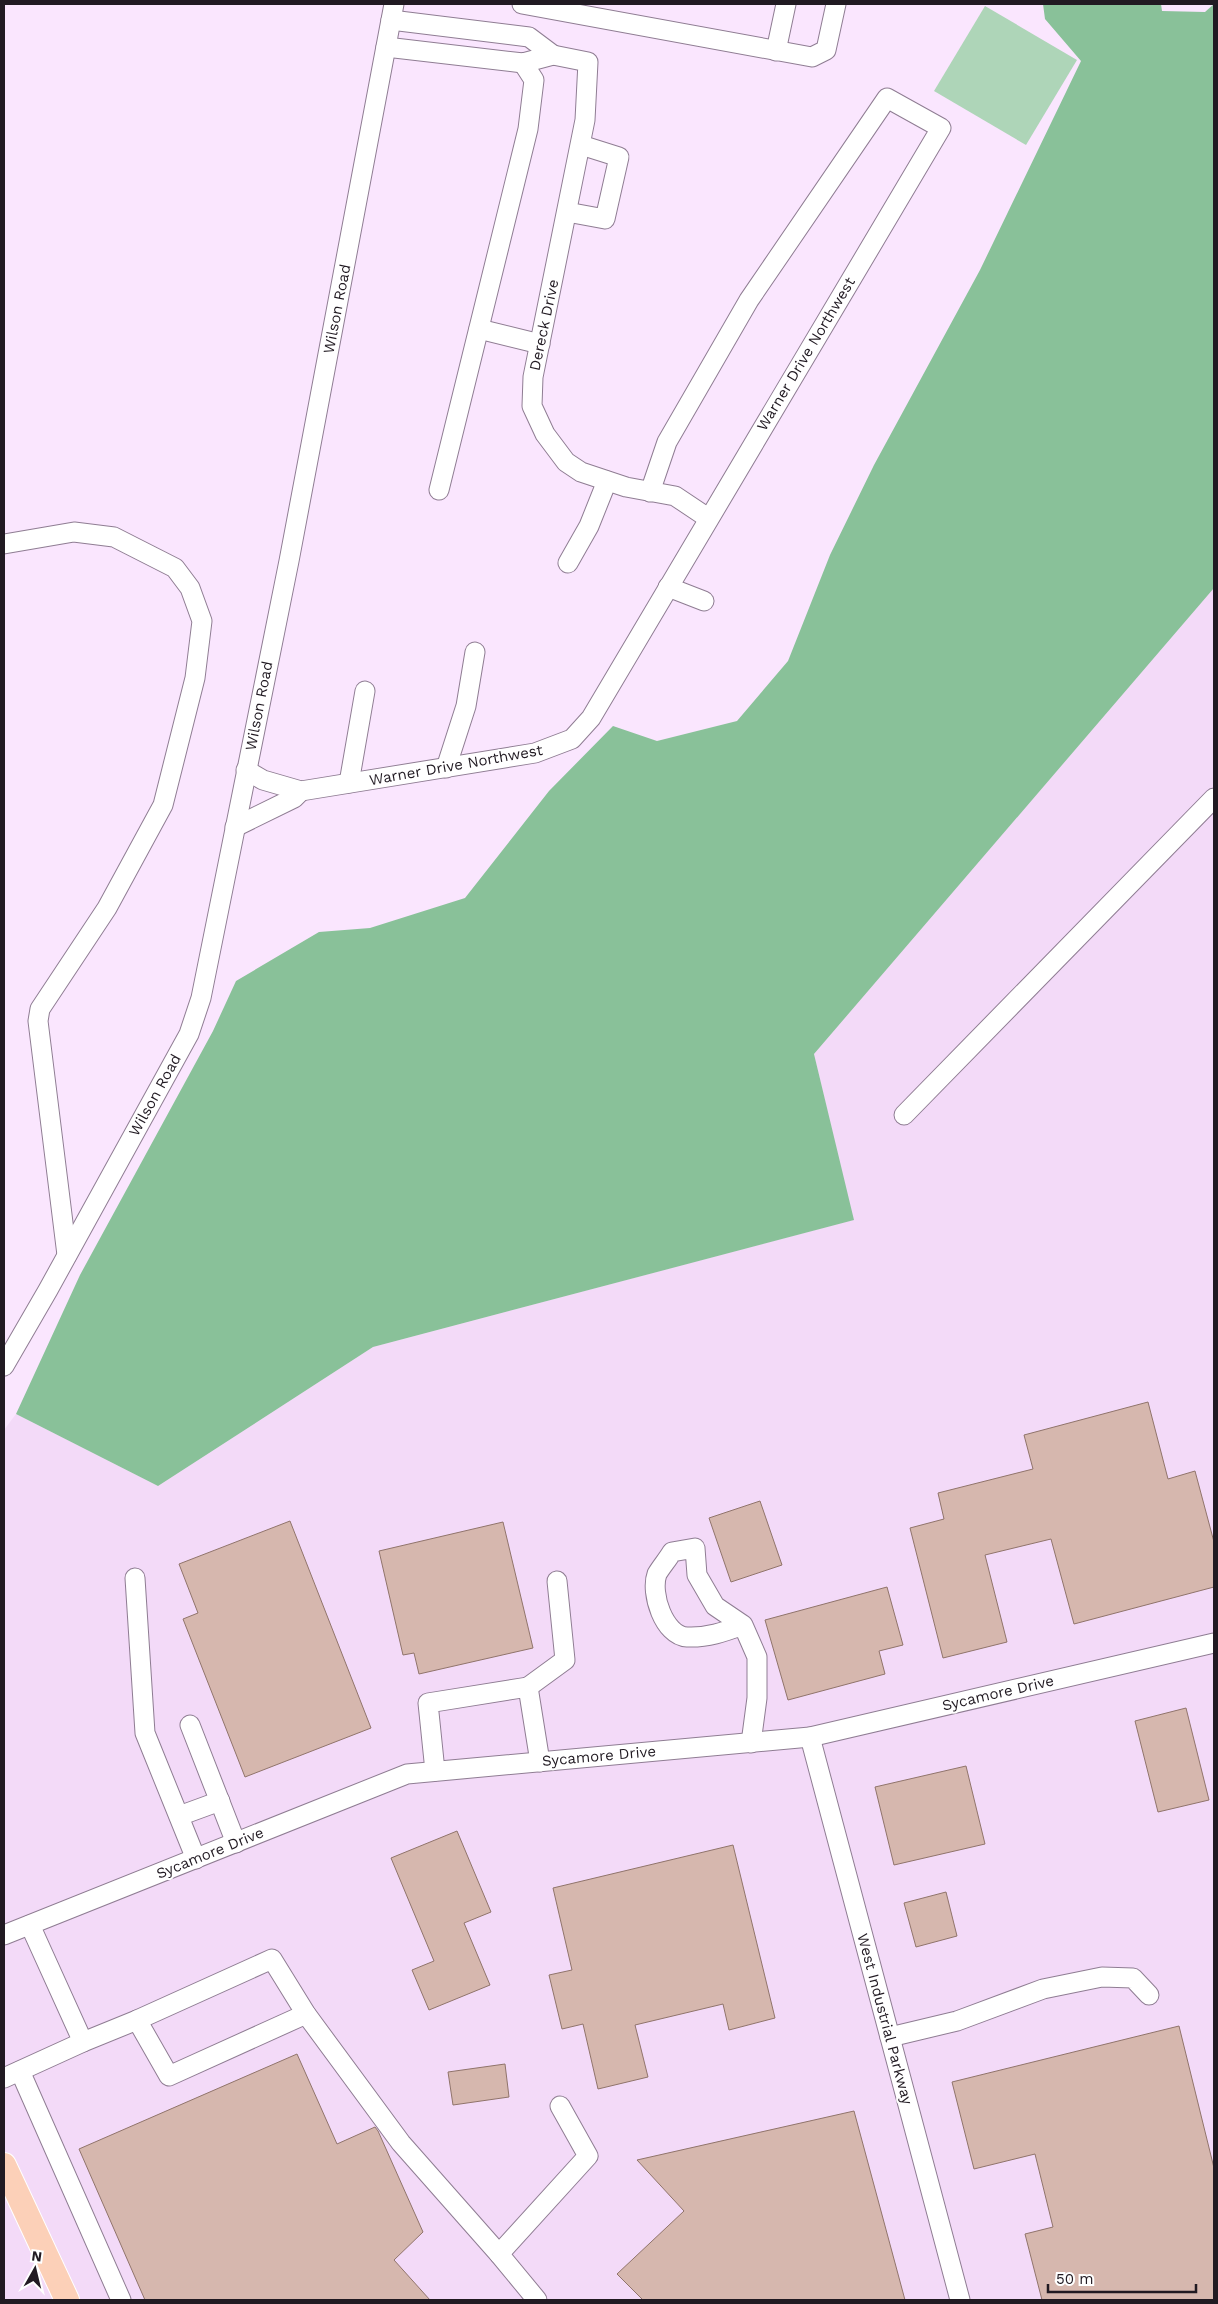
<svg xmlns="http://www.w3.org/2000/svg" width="1218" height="2304" viewBox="0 0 1218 2304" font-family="'Work Sans',sans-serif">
<rect width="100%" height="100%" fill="#fae6fe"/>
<path fill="#f3daf8" d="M1214,588V2300H4V1430L16,1414L158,1486L373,1347L853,1220L814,1054Z"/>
<path fill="#aed5b8" d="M985,6L1077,60L1026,145L934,91Z"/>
<path fill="#89c199" d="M1043,4H1161L1162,11L1205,12L1214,4V588L814,1054L854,1220L373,1347L158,1486L16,1414L80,1275L213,1031L236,981L319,932L370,928L465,898L549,791L613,726L657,741L737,721L788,661L830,555L874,465L980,270L1081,61L1045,19Z"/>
<g fill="#d6b7ae" stroke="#90746b">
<path d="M1148,1402L1168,1479L1195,1471L1214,1542V1587L1074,1624L1051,1539L985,1555L1007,1642L943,1658L910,1528L944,1519L938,1493L1033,1469L1024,1435Z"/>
<path d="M760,1501L782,1565L731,1582L709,1518Z"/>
<path d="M290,1521L371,1728L245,1777L183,1619L198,1613L179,1564Z"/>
<path d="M503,1522L533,1648L419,1674L414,1653L403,1655L379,1551Z"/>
<path d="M887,1587L903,1645L879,1651L885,1674L788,1700L765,1620Z"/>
<path d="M1186,1708L1209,1800L1158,1812L1135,1721Z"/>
<path d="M966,1766L985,1844L894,1865L875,1787Z"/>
<path d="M457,1831L491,1912L464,1923L490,1985L429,2010L412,1970L434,1961L391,1858Z"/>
<path d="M733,1845L775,2018L729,2030L723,2004L635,2025L648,2077L598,2089L583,2024L562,2029L549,1975L572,1970L553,1888Z"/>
<path d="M946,1892L957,1936L916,1947L904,1903Z"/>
<path d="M1179,2026L1214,2168V2300H1042L1025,2234L1053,2227L1035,2154L974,2169L952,2082Z"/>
<path d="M297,2054L337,2144L375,2127L378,2131L423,2232L394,2260L430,2300H145L79,2149Z"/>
<path d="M505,2064L509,2097L453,2105L448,2072Z"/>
<path d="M854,2111L905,2300H643L617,2274L684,2211L637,2160Z"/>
</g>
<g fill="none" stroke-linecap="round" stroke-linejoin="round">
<g stroke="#8f7d93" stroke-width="21">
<g id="minor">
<path d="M522,4L812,57L826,50L836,4"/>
<path d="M391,20L529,37L553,55"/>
<path d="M386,47L523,63L553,55L588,62L585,120L533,377L532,406L545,434L566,462L581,472L626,487L675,496L708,518"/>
<path d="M776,51L786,4"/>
<path d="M567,212L605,219L619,157L581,145"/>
<path d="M479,329L540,344"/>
<path d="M439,490L528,129L534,80L523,63"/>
<path d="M4,544L74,532L114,537L175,568L190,588L202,621L195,678L163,805L107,908L40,1009L38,1021L67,1255"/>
<path d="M568,563L589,526L607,481"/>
<path d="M668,587L704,601"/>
<path d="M446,768L466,706L475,652"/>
<path d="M246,770L263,780L301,791L535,753L572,739L591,718L941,128L887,98L749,300L667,442L650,492"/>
<path d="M349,783L365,691"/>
<path d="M235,827L294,798L301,791"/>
<path d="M904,1115L1214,798"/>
<path d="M4,1366L48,1290L189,1034L201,998L289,561L394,4"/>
<path d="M135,1578L145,1733L196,1859"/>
<path d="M743,1625C724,1632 707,1638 687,1637C664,1636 650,1593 657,1574C661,1567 668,1559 672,1552L695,1548L697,1575L715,1606L743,1625L757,1657V1698L751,1743"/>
<path d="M528,1687L565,1660L557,1581"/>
<path d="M190,1725L236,1843"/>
<path d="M810,1737L960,2300"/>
<path d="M435,1771L428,1703L528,1687L540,1762"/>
<path d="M179,1816L220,1801"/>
<path d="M4,1935L407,1774L810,1737L1214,1643"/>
<path d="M137,2020L169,2076L306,2014"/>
<path d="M890,2037L957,2021L1043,1989L1102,1977L1133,1978L1149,1995"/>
<path d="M83,2042L137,2020L272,1959L306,2014L401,2143L499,2254L537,2300"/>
<path d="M20,2071L121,2300"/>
<path d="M4,2078L83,2042L30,1925"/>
<path d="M499,2254L588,2156L560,2106"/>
</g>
</g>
<g stroke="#fff" stroke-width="26">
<path id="major" d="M4,2165L67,2300"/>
</g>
<use href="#minor" stroke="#fff" stroke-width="19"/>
<use href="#major" stroke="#fcd0b8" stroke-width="24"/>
</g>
<g text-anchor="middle" stroke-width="4" stroke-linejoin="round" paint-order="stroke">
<g font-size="15" fill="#211a22" stroke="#fff">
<text transform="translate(337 309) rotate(-79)" y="5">Wilson Road</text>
<text transform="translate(544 325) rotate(-78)" y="5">Dereck Drive</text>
<text transform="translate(806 354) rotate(-59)" y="5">Warner Drive Northwest</text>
<text transform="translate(259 706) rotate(-79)" y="5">Wilson Road</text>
<text transform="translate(456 765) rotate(-10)" y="5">Warner Drive Northwest</text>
<text transform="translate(155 1095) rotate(-61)" y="5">Wilson Road</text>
<text transform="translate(998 1693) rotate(-13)" y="5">Sycamore Drive</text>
<text transform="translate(599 1756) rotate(-5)" y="5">Sycamore Drive</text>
<text transform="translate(210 1853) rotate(-22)" y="5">Sycamore Drive</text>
<text transform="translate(885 2019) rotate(75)" y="5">West Industrial Parkway</text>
</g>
</g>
<rect width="1218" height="2304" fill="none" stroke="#211a22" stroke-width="10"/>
<g transform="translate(35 2269) rotate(8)" stroke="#ffffff" stroke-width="4" paint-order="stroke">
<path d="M0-4L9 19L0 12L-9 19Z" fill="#211a22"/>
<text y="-8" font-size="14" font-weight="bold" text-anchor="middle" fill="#211a22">N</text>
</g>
<path d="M1048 2284v8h148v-8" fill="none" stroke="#211a22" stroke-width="2.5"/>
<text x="1056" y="2284" font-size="15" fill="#211a22" stroke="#ffffff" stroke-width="4" paint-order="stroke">50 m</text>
</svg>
